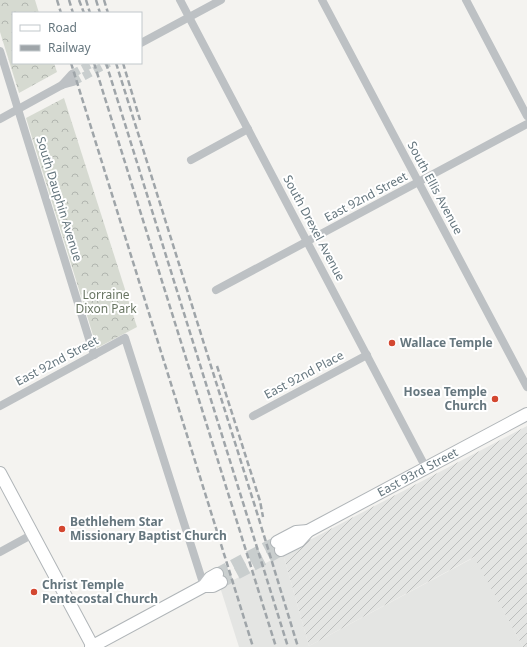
<svg xmlns="http://www.w3.org/2000/svg" width="527" height="647" viewBox="0 0 527 647" font-family="'Noto Sans',sans-serif">
<defs>
<pattern id="industrial-furrows" width="10" height="10" patternUnits="userSpaceOnUse"><rect width="10" height="10" fill="#e4e5e3"/><path d="M-1 1l2-2M0 10L10 0M9 11l2-2" fill="none" stroke="#bcbebd"/></pattern>
<pattern id="forest-crowns" width="20" height="18" patternUnits="userSpaceOnUse"><rect width="20" height="18" fill="#d6dad1"/><path d="M2 6a3 3 0 1 1 6 0M12 15a3 3 0 1 1 6 0" fill="none" stroke="#b1b5af"/></pattern>
</defs>
<rect width="100%" height="100%" fill="#f4f3f0"/>
<path fill="#e4e5e3" d="M283,554L309,646L475,557L523,647H239L220,587Z"/>
<path fill="url(#industrial-furrows)" d="M527,426V647H523L474,557L309,646L283,554Z"/>
<g fill="url(#forest-crowns)">
<path d="M0,0H35L39,13H13V63H54L57,72L19,93L0,32Z"/>
<path d="M64,98L137,327L97,348L26,118Z"/>
</g>
<g fill="none" stroke-linecap="round" stroke-linejoin="round">
<g stroke="#c9cece" stroke-width="8" stroke-dasharray="8 4" stroke-linecap="butt">
<path d="M72,74L93,63"/>
<path d="M73,82L109,63"/>
</g>
<g stroke="#c9cece" stroke-width="12" stroke-dasharray="12 6" stroke-linecap="butt">
<path d="M217,574L277,542"/>
<path d="M221,582L281,550"/>
</g>
<g stroke="#b0b5b8" stroke-width="14">
<g id="secondary">
<path d="M0,473L93,647"/>
<path d="M277,542L296,532L308,531"/>
<path id="s1" d="M281,550L299,541L308,531L527,414"/>
<path d="M204,586H213L221,582"/>
<path d="M91,647L204,586L210,578L217,574"/>
</g>
</g>
<g stroke="#bdc1c4" stroke-width="8">
<path d="M180,0L426,468"/>
<path d="M322,0L527,387"/>
<path d="M466,0L527,116"/>
<path d="M141,43L221,0"/>
<path d="M0,51L94,355"/>
<path d="M62,85L72,74"/>
<path d="M0,119L62,85L73,82"/>
<path d="M191,160L248,129"/>
<path d="M216,290L527,124"/>
<path d="M0,406L125,338L204,586"/>
<path d="M253,416L367,355"/>
<path d="M0,552L33,534"/>
</g>
<use href="#secondary" stroke="#fff" stroke-width="12"/>
<g stroke="#9fa5a9" stroke-width="2.5" stroke-dasharray="6 3" stroke-linecap="butt">
<path d="M57,0L61,13"/>
<path d="M69,0L73,13"/>
<path d="M79,0L84,13"/>
<path d="M86,0L90,13"/>
<path d="M96,0L100,13"/>
<path d="M104,0L108,13"/>
<path d="M71,63L253,647"/>
<path d="M94,63L276,647"/>
<path d="M106,63L288,647"/>
<path d="M116,63L258,516L298,647"/>
<path d="M123,63L140,120"/>
<path d="M217,366L260,501L263,517"/>
</g>
</g>
<g fill="#d34730" stroke="#fff" stroke-width="1.5">
<circle cx="392" cy="343" r="4"/>
<circle cx="495" cy="399" r="4"/>
<circle cx="62" cy="529" r="4"/>
<circle cx="34" cy="592" r="4"/>
</g>
<g text-anchor="middle" stroke-width="4" stroke-linejoin="round" paint-order="stroke">
<g font-size="12" fill="#65767e" stroke="#fff">
<text transform="translate(435 188) rotate(62)" y="4">South Ellis Avenue</text>
<text transform="translate(366 197) rotate(-28)" y="4">East 92nd Street</text>
<text transform="translate(59 199) rotate(73)" y="4">South Dauphin Avenue</text>
<text transform="translate(314 228) rotate(62)" y="4">South Drexel Avenue</text>
<text transform="translate(57 361) rotate(-28)" y="4">East 92nd Street</text>
<text transform="translate(304 375) rotate(-28)" y="4">East 92nd Place</text>
<text dy="4" stroke="none"><textPath href="#s1" startOffset="158">East 93rd Street</textPath></text>
</g>
<g font-size="12" fill="#697663" stroke="#fff">
<text x="106" y="299">Lorraine<tspan x="106" dy="14">Dixon Park</tspan></text>
</g>
<g font-size="12" font-weight="bold" fill="#65767e" stroke="#fff" text-anchor="start">
<text x="400" y="347">Wallace Temple</text>
<text x="487" y="396" text-anchor="end">Hosea Temple<tspan x="487" dy="14">Church</tspan></text>
<text x="70" y="526">Bethlehem Star<tspan x="70" dy="14">Missionary Baptist Church</tspan></text>
<text x="42" y="589">Christ Temple<tspan x="42" dy="14">Pentecostal Church</tspan></text>
</g>
</g>
<rect x="12" y="12" width="130" height="52" fill="#ffffff" stroke="#c1c8cb"/>
<rect x="20" y="25" width="20" height="6" fill="#ffffff" stroke="#c1c8cb"/>
<text x="48" y="32" font-size="12" fill="#65767e">Road</text>
<rect x="20" y="45" width="20" height="6" fill="#9fa5a9" stroke="#c1c8cb"/>
<text x="48" y="52" font-size="12" fill="#65767e">Railway</text>
</svg>
